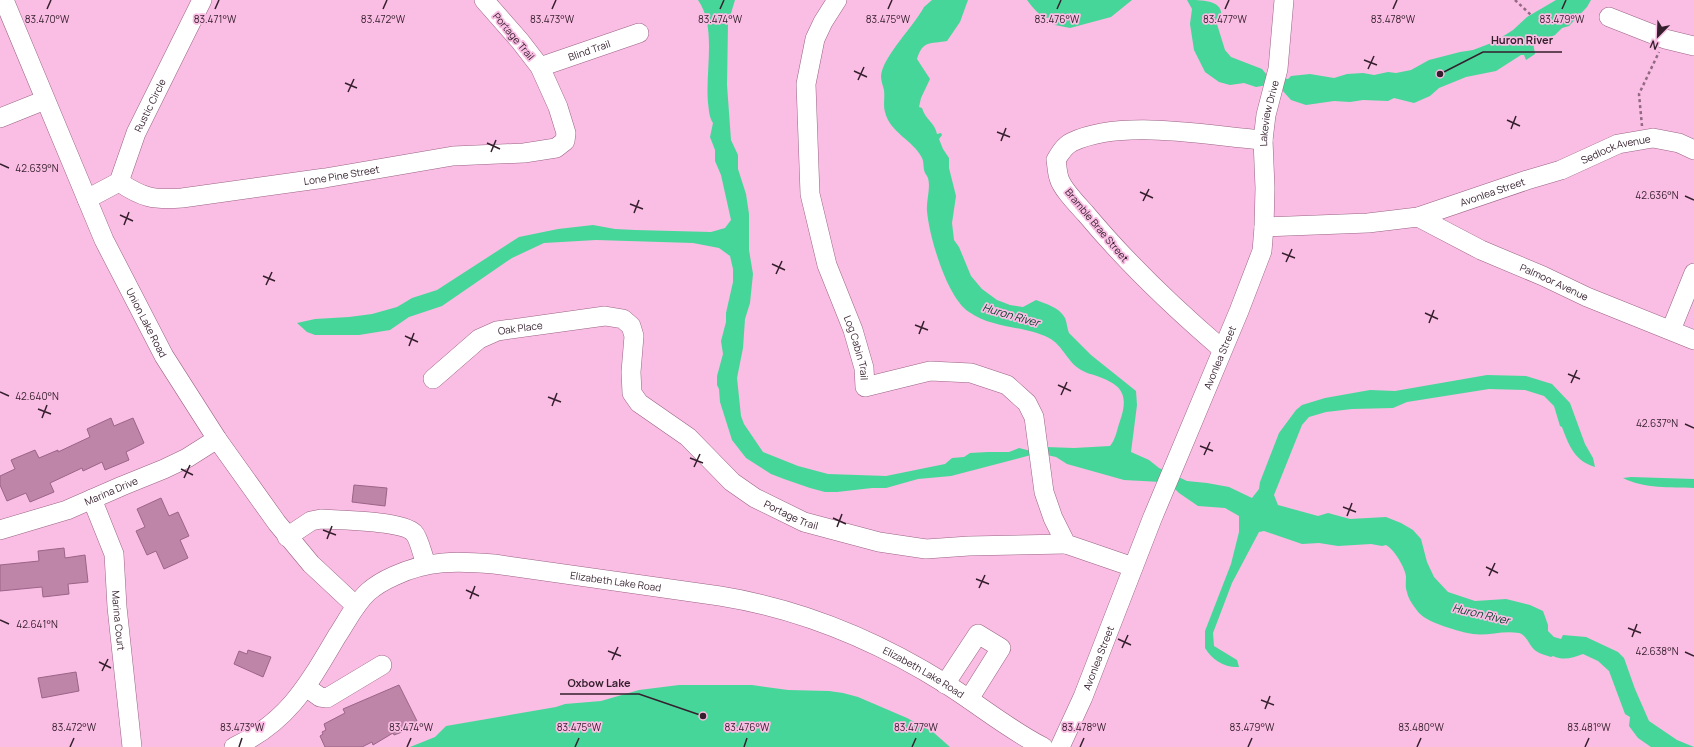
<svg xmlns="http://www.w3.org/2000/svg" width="1694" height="747" viewBox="0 0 1694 747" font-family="Manrope,sans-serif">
<rect width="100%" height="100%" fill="#fabde3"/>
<g fill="#46d69a">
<path d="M698,0H735L728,23L727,85L731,140L738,155V169L746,194L749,214V250L753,274L750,303L745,319L743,348L737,378L741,416L744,424L763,452L798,466L828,474L886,476L945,464L952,458L964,457L970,453L988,452H1009L1019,448L1031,451L1046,447L1074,448L1110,446C1116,439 1117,429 1120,421C1130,392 1120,384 1094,375C1091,374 1086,373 1083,371C1068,364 1063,345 1049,338C1023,325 993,329 969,312C947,298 929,236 927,211C926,201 931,188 928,178C927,176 926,174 925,173C923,168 924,162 922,158C913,140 890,133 885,112C883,105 885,97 884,90C883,86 881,81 881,76C883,56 914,26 924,7L932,0H968L960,22L947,41C930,44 923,40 917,59L930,79L921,98L919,107L922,108C925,119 935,123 937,134L941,133L942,135L939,139L943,149L949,158V168L956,196L952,223L954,240L959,247L971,276L982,289L997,300L1010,305L1023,307L1036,300C1046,304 1059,307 1065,318C1067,323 1067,328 1069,333L1091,355L1136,391L1137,405L1131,452L1149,460L1159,468L1187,481L1207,483L1229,487L1252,498L1259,489L1260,482L1279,433L1296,410L1302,405L1325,398L1370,390L1395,391L1487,375L1526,376L1552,384L1570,403L1585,444L1593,458L1595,467C1575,461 1569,446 1562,427L1560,426L1554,406L1544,396L1525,390L1489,389L1407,402L1393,408L1352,409L1326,412L1309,417L1302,425L1274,495L1278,505L1318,516L1328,513L1350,519L1386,517L1401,523L1413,530L1421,539L1427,562L1434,577L1448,592L1475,601L1506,599L1530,605L1543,611L1548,625V631L1554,637L1561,639L1563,635L1586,637L1618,652L1624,658L1635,689L1649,721L1677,740L1694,747H1651L1638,738L1629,726L1630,717L1625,714L1609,671L1598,661L1583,654C1572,658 1564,661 1553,656L1551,657C1546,655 1540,654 1536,651C1529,646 1527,635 1519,633C1503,630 1488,636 1473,634C1460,632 1428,623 1419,613C1415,608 1408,599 1407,592C1405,587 1406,582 1406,577C1406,569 1394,549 1386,545L1382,546L1371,544L1338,546L1319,543L1302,544L1264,531L1259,532L1232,583L1213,633L1214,646L1237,660L1239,667C1225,668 1212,660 1205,648V631L1231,564L1239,532V516L1225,508L1198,506L1179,493L1174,488L1161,482L1124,480L1067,464L1056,457L1042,454L1031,455L951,476L918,479L886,488H872L837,492H825L810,488L784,479L771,474L746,458L732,440L720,402L719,389L717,385V376L723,354L721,341L726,322V313L733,282V269L730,256L719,248L693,243L596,240L544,243L512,258L442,306L409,317L390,330L359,335H315L307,332L297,323L315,319L349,317L372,314L397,307L412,298L437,290L519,237L558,229L593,225L615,229L635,230L711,232L725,228L731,220L721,175L715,161V150L710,137L713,123C709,117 709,110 708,103C705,71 717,27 698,0Z"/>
<path d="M1027,0H1132L1111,17L1070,28L1055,25L1049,18C1041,18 1032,7 1027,0Z"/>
<path d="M1187,0C1202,0 1224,0 1221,17H1218L1216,21L1225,50L1231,57L1262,69L1267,75L1288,79L1291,76L1310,74L1334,78L1347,74L1363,73L1374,75L1388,72L1396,73L1411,70L1429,60L1460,52L1473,50L1494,42L1513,30L1527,17L1556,0H1591L1587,7L1569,26L1562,28L1555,35L1545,40L1540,37L1533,42L1535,54L1526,60L1524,55H1521L1496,71L1466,77L1439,88L1430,96L1414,103L1394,98L1388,101L1363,100L1350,102L1334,101L1306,105L1291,100L1282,90L1267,85L1256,87L1244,83L1230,85L1219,82L1205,72L1194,50L1190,24L1192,9Z"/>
<path d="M1631,477L1694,479V488C1670,487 1645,489 1623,478Z"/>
<path d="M679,685H752L788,690L829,691L843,693L858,697L907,718L933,732L950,747H410L435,737L446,726L556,707L565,704L601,701L639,690Z"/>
</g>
<g fill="#bf85a9" stroke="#9b6487">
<path d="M111,418L114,426L133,418L144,443L126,452L129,460L105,470L102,462L83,471L82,468L50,483L54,492L30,502L26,493L7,501L0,485V476L15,469L11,460L35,450L39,458L58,450V452L90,437L87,429Z"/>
<path d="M354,485L387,488L385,506L352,502Z"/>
<path d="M161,498L169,516L178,512L189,536L180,540L188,558L164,569L156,551L147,555L136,531L145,527L137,509Z"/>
<path d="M64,548L65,558L85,555L88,582L68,584L69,594L43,597L42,587L0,591V565L39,561L38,551Z"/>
<path d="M248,650L271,657L263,677L234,664L239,651L247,654Z"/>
<path d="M76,672L79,691L42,698L38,678Z"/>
<path d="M399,685L417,721L402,729V732L394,735L393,733L373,745L372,742L362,747H325L320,736L323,734L322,732L326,730L324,724L345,713L343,709Z"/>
</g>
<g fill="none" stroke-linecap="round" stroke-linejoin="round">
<g stroke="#996385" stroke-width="20">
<g id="minor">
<path id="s1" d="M4,0L104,240L164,356L217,439L277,523L311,564L356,606"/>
<path id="s2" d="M837,0L823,22L815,39L806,84L810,194L827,265L853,330L864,368L865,387L930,371L971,373L1007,385L1027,403L1034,417L1044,492L1053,518L1066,544L1133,567"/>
<path d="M1609,17L1665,39L1694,46"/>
<path id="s3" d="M540,67L639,33"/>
<path d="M0,118L45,100"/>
<path id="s4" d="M119,182C143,198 153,200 182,198L325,178L453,156L524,153L556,148L565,141L566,133L558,107L540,67L520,41L484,0"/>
<path id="s5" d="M87,199L119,182L136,133L202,0"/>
<path id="s6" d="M1418,217L1481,250L1543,276L1587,297L1694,340"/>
<path id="s7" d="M1264,227L1368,223L1418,217L1527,180L1561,170L1618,144L1653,138L1679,143L1694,150"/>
<path d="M1671,330L1694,273"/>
<path d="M1222,349C1173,307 1127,263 1086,214C1078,205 1062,189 1059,178C1057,172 1057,165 1056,160C1060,153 1064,146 1072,142C1123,118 1208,136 1263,140"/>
<path id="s8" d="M433,379L479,339L497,331L605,316L623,319L631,326L634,336L631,372L632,393L639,403L688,437L732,482L755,498L804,522L879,542L926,549L969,546L1066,544"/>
<path id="s9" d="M92,499L114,554L117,607L132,747"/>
<path id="s10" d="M0,530L67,510L122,486L164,469L187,458L217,439"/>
<path d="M287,537L311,521L321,519C340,520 403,521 414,533C419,538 423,557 426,564"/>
<path d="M945,684L978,634L1001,648L969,699"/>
<path d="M306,687L320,697L327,698L382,665"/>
<path id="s11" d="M234,747C288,722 308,685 337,636C347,621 355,604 368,592C376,585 385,580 394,576C428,560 457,561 494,564L720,596C801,609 876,640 946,684C978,704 1008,729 1043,747"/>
<path id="s12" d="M1060,747L1083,697L1152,519L1239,311L1262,251L1264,227L1265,188L1263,140L1266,115L1278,69L1284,0"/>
</g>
</g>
<g stroke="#916982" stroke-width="2.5" stroke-dasharray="3 3" stroke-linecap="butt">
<path d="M1515,0L1531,15"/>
<path d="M1642,126L1639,94L1659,52"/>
</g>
<use href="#minor" stroke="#fff" stroke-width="19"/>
</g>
<path fill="none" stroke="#351f2d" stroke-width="1.5" d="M47,9L51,0M215,9L219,0M383,9L387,0M552,9L556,0M720,9L724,0M888,9L892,0M1057,9L1061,0M1225,9L1229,0M1393,9L1397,0M1562,9L1566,0M1364,60L1377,65M1368,69L1374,56M854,71L867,77M858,80L864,67M345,83L357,88M348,92L354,79M1507,120L1520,126M1511,129L1516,116M997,132L1010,137M1001,141L1006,128M487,143L500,149M491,152L496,140M0,164L9,168M1140,192L1153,198M1685,196L1694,200M1143,201L1149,189M630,204L643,209M634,213L639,200M120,215L133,221M124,225L129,212M1282,253L1295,258M1286,262L1292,249M772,264L785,270M776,274L782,261M263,276L275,281M266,285L272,272M1425,313L1438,319M1429,323L1434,310M915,325L928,330M919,334L924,321M405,336L418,342M409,346L414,333M1568,374L1580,379M1571,383L1577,370M1058,385L1071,391M0,392L9,396M1061,395L1067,382M548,397L561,402M552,406L557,393M38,409L51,414M42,418L47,405M1685,424L1694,428M1200,446L1213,451M1204,455L1210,442M690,458L703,463M694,467L700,454M181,469L193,475M184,478L190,465M1343,507L1356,512M1347,516L1352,503M833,518L846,524M837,527L842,514M323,530L336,535M327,539L332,526M1486,567L1498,573M1489,576L1495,563M976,579L989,584M979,588L985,575M466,590L479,596M470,599L475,586M0,620L9,624M1628,628L1641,633M1632,637L1637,624M1118,639L1131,645M1122,648L1128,635M608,651L621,656M1685,652L1694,656M612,660L618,647M99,662L111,668M102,671L108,659M1261,700L1274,705M1265,709L1270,696M70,747L74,738M239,747L242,738M407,747L411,738M575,747L579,738M744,747L747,738M912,747L916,738M1080,747L1084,738M1248,747L1252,738M1417,747L1421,738M1585,747L1589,738"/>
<g text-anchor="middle" stroke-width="3.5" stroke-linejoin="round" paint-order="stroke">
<g font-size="10" fill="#351f2d" stroke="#fabde3">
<text transform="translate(514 36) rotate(50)" y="4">Portage Trail</text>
<text dy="4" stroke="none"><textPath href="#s3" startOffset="52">Blind Trail</textPath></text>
<text dy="4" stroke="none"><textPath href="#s5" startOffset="119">Rustic Circle</textPath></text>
<text dy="4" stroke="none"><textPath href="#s12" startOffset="674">Lakeview Drive</textPath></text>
<text dy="4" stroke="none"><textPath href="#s7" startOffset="364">Sedlock Avenue</textPath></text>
<text dy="4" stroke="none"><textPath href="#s4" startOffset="228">Lone Pine Street</textPath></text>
<text dy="4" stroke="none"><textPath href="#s7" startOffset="233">Avonlea Street</textPath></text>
<text transform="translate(1097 225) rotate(50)" y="4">Bramble Brae Street</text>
<text dy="4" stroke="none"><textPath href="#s6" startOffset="151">Palmoor Avenue</textPath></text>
<text dy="4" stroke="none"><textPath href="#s1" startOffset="353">Union Lake Road</textPath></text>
<text dy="4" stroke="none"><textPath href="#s8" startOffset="104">Oak Place</textPath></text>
<text dy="4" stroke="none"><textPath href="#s2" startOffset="362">Log Cabin Trail</textPath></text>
<text dy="4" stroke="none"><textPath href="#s12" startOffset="421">Avonlea Street</textPath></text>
<text dy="4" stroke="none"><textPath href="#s10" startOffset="118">Marina Drive</textPath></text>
<text dy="4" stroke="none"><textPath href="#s8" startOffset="489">Portage Trail</textPath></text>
<text dy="4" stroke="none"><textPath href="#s11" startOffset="464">Elizabeth Lake Road</textPath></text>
<text dy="4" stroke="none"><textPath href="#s9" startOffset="126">Marina Court</textPath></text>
<text dy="4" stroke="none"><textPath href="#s12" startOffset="97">Avonlea Street</textPath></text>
<text dy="4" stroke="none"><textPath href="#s11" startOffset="788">Elizabeth Lake Road</textPath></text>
</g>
<g font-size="11" font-style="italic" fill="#03422b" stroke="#fabde3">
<text transform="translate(1011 315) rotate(16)" y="4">Huron River</text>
<text transform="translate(1481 614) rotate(13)" y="4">Huron River</text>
</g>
</g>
<g font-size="10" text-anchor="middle" fill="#351f2d" stroke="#fabde3" stroke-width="3.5" stroke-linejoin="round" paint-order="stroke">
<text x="47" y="23">83.470°W</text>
<text x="215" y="23">83.471°W</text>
<text x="383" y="23">83.472°W</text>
<text x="552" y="23">83.473°W</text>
<text x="720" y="23">83.474°W</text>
<text x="888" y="23">83.475°W</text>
<text x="1057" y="23">83.476°W</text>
<text x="1225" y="23">83.477°W</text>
<text x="1393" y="23">83.478°W</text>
<text x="1562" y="23">83.479°W</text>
<text x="37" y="172">42.639°N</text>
<text x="1657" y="199">42.636°N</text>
<text x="37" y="400">42.640°N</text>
<text x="1657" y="427">42.637°N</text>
<text x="37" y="628">42.641°N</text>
<text x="1657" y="655">42.638°N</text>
<text x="74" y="731">83.472°W</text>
<text x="242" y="731">83.473°W</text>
<text x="411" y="731">83.474°W</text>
<text x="579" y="731">83.475°W</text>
<text x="747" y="731">83.476°W</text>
<text x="916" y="731">83.477°W</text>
<text x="1084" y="731">83.478°W</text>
<text x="1252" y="731">83.479°W</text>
<text x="1421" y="731">83.480°W</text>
<text x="1589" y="731">83.481°W</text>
</g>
<path fill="none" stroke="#351f2d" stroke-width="1.5" d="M1440 74L1483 52H1562M703 716L639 694H560"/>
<g fill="#351f2d" stroke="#fabde3" stroke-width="1.5">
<circle cx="1440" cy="74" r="4"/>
<circle cx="703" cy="716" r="4"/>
</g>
<g font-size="11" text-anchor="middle" font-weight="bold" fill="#351f2d" stroke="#fabde3" stroke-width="3.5" stroke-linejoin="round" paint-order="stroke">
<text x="1522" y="44">Huron River</text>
<text x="599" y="687">Oxbow Lake</text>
</g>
<g transform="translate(1658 36) rotate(203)" stroke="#fabde3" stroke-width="3" paint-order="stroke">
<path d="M0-3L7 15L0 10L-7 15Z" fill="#351f2d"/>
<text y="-6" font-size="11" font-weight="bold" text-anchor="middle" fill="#351f2d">N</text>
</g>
</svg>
